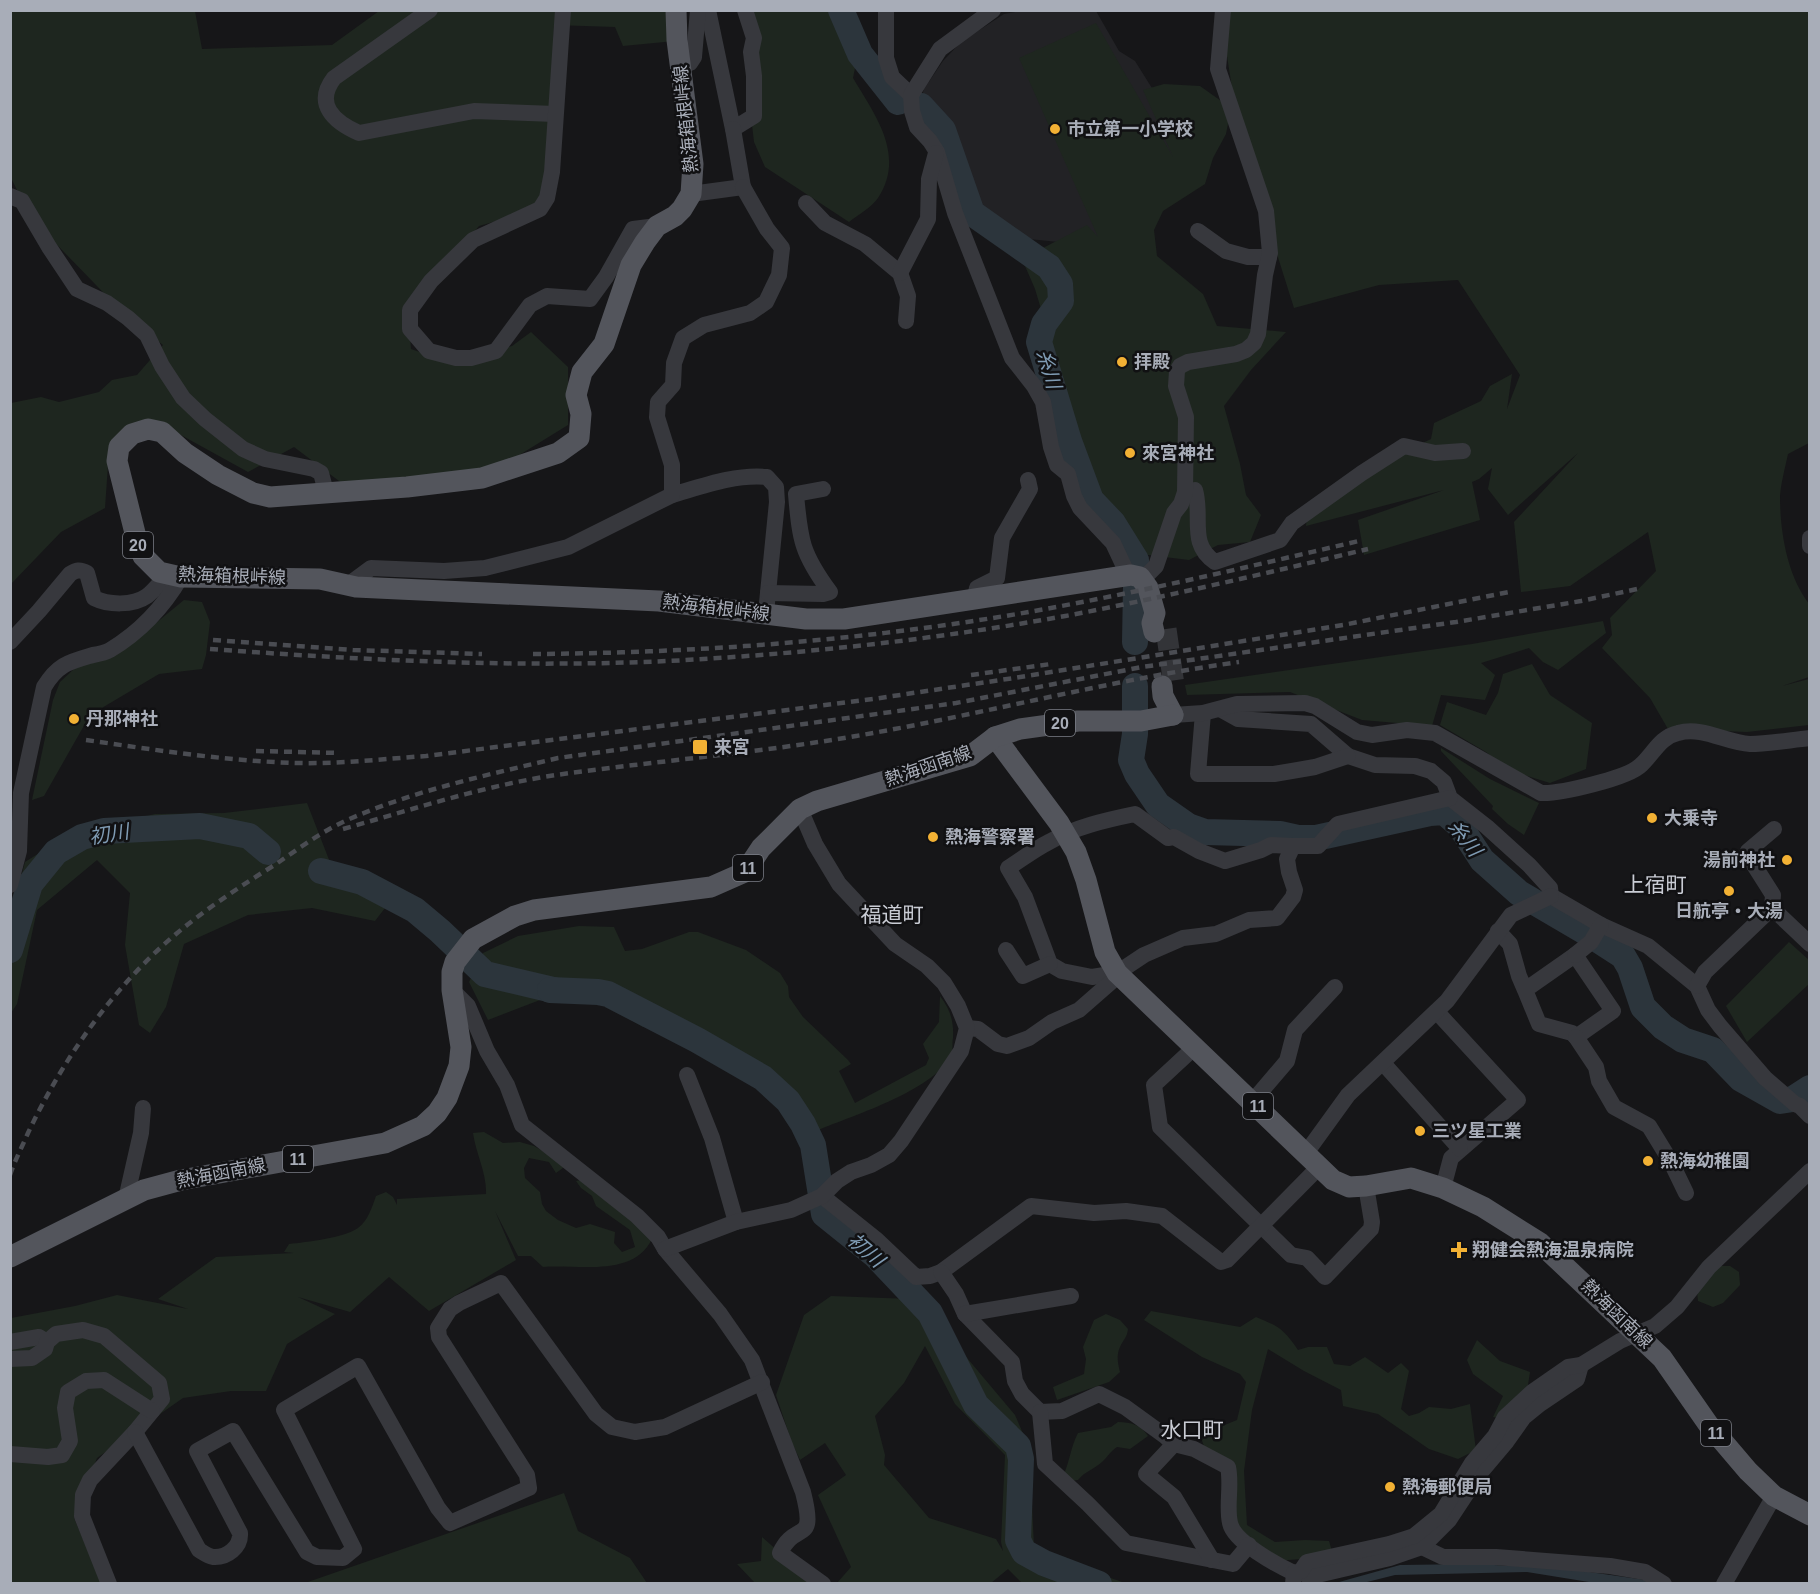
<svg xmlns="http://www.w3.org/2000/svg" width="1820" height="1594" viewBox="0 0 1820 1594" font-family="Helvetica,'Noto Sans JP',sans-serif">
<rect width="100%" height="100%" fill="#161618"/>
<path fill="#222225" d="M1027,10L1096,11L1119,51L1135,61L1192,152L1100,256L1068,243L1029,239L1005,231L984,208L963,215L944,141L922,117L920,102L924,89L943,61L961,42L1004,14Z"/>
<g fill="#1e261f" fill-rule="evenodd">
<path d="M11,11H195L202,49L332,45L379,11H671L675,41L623,46L615,27L554,25L551,114L540,209L479,226L408,310L411,349L451,363L512,346L531,332L568,367V425L503,465L443,475L343,484L294,447L248,472L170,429L128,438L108,465L105,508L61,532L11,584V403L41,397L59,402L99,392L112,380L137,375L163,345L127,317L31,218L12,180L11,182Z"/>
<path d="M752,11H842L860,43L853,78C875,115 906,155 878,198C872,207 858,215 849,222L765,167L754,142L750,107Z"/>
<path d="M1220,11H1809V443L1788,454C1785,468 1781,483 1780,496C1780,532 1787,576 1810,605L1809,677L1782,686L1809,679V725L1747,732L1668,729L1650,698L1602,648L1612,635L1610,618L1656,571L1648,532L1570,586L1521,592L1514,522L1578,453L1508,515L1488,489L1492,468L1479,479L1472,482L1480,520L1364,555L1358,520L1444,490L1306,526L1307,516L1408,450L1431,439L1434,423L1481,401L1490,386L1512,374L1507,409L1520,375L1458,280L1379,285L1294,308L1270,232L1234,101Z"/>
<path d="M1096,23L1173,157L1143,90L1164,84L1200,86L1231,108L1226,134L1213,158L1205,184L1163,211L1154,230L1157,256L1203,294L1217,326L1286,332L1251,370L1224,406L1240,464L1246,495L1261,515L1250,542L1218,545L1189,560L1140,554L1091,492L1050,339L1035,289L1022,259L1087,225L1098,237L1019,58Z"/>
<path d="M184,600L202,602L210,622L206,655L202,669L159,674L90,715L44,796L32,800L53,700L60,682L73,670L156,623Z"/>
<path d="M1603,621L1606,633L1558,670L1543,662L1529,648L1481,663L1495,675L1485,700L1441,695L1432,726L1362,720L1290,692L1187,695L1185,685L1472,644Z"/>
<path d="M1532,664L1550,695L1592,723L1586,769L1550,783L1508,770L1486,752L1440,725L1447,702L1486,715L1498,693L1503,674Z"/>
<path d="M1441,748L1490,779L1539,803L1524,835L1508,824L1492,809L1493,806L1441,751Z"/>
<path d="M307,803L333,870L385,908L375,921L312,908L248,915L184,944L166,1007L150,1033L139,1025L125,945L130,893L97,860L37,910L17,1004L11,1013V915L25,862L66,836L155,814L224,813Z"/>
<path d="M579,926L614,927L625,951L642,949L689,932H698L746,950L780,973L788,986L789,997L803,1017L848,1060L851,1064L839,1071L855,1103L926,1065L929,1058L923,1044L939,1022L940,996C950,1009 954,1021 953,1038C952,1042 953,1048 952,1052C941,1088 852,1116 818,1130L797,1097L766,1074L711,1040L705,1034L667,1025L643,1027L609,1007L592,1003L582,987H574L488,1020L469,982L483,953L518,936Z"/>
<path d="M1789,942L1809,960V984L1747,1042L1726,1006Z"/>
<path d="M484,1132L503,1143L520,1142L534,1146L567,1165L556,1173L549,1162L529,1158L524,1168L525,1178L540,1192L542,1204L546,1211L558,1220L576,1228L590,1224L615,1232L614,1243L622,1252L635,1247L630,1230L596,1206L592,1196L581,1188L576,1181L591,1178L652,1239C633,1278 578,1264 543,1267L531,1256H518L495,1211L516,1260L429,1311L389,1277L350,1312L298,1297L335,1314L287,1344L266,1391H231L183,1398L97,1458L74,1518L102,1583L11,1584V1318L75,1306L117,1295L188,1309L158,1299L216,1257L294,1253L284,1252L289,1244C306,1242 344,1238 358,1228C368,1221 372,1207 376,1196L386,1192L393,1197L397,1205V1199L486,1194C487,1174 476,1154 473,1133Z"/>
<path d="M1716,1266H1730L1739,1272L1740,1285L1723,1303L1713,1307L1698,1301L1697,1290Z"/>
<path d="M831,1296L911,1299L929,1304L941,1327L1015,1415L1031,1452V1485L1034,1546L1068,1563L1125,1583H1022L1008,1569L991,1583H837L851,1567L818,1495L846,1475L825,1443L800,1460L792,1443L776,1395L804,1315ZM925,1346L955,1404L1005,1455L1001,1542L1003,1551L996,1539L929,1518L884,1465L885,1455L875,1416L904,1383Z"/>
<path d="M1151,1311L1240,1327L1256,1317C1278,1326 1284,1329 1298,1350L1308,1347H1327L1334,1364L1350,1366L1365,1357L1388,1373L1401,1363L1409,1371L1401,1409L1409,1416L1419,1413L1429,1407L1451,1409L1470,1404L1476,1450L1458,1459L1429,1449L1378,1414L1343,1406L1341,1390L1304,1371L1268,1349L1252,1410L1244,1471L1247,1525L1275,1542L1305,1540L1329,1541L1332,1551L1314,1558L1276,1561L1232,1522L1229,1469L1205,1449L1200,1435L1237,1420L1246,1382L1240,1374L1202,1357L1144,1320Z"/>
<path d="M1106,1314L1120,1320L1128,1329C1127,1338 1123,1340 1120,1347C1116,1355 1118,1364 1120,1372L1109,1382L1057,1400L1053,1387L1084,1374L1086,1359L1083,1347L1094,1320Z"/>
<path d="M1477,1340L1500,1361L1530,1372L1528,1385L1499,1418L1493,1417L1503,1396L1473,1374L1467,1360Z"/>
<path d="M1118,1422C1131,1422 1141,1425 1148,1436L1130,1449L1117,1447C1110,1452 1108,1456 1103,1461C1095,1469 1085,1471 1078,1480L1070,1481L1064,1474C1070,1460 1071,1446 1078,1433L1111,1427Z"/>
<path d="M564,1493L578,1531L630,1558L647,1583H305Z"/>
<path d="M762,1537L814,1583H755L737,1564L761,1561Z"/>
</g>
<path fill="#2c353c" d="M1473,1564L1561,1568L1653,1581L1655,1583H1595L1527,1572L1395,1575L1363,1583L1332,1584L1400,1565Z"/>
<g fill="none" stroke-linecap="round" stroke-linejoin="round">
<g stroke="#2c353c" stroke-width="26">
<path d="M841,10L860,54L898,102"/>
<path d="M921,106L943,130L972,213L1049,267L1060,284L1061,301L1044,324L1039,342L1069,441L1091,500L1113,523L1136,560V567"/>
<path d="M1135,642L1136,586"/>
<path d="M1135,686V734L1131,760L1137,774L1158,805L1188,826L1205,832L1280,834L1298,838H1316L1430,813L1444,812L1460,826L1482,860L1519,893L1589,934L1623,956L1630,968L1643,1007L1663,1027L1683,1040L1713,1050L1741,1079L1780,1101L1793,1099L1810,1088"/>
<path d="M321,871L362,882L415,910L440,931L485,974L553,990"/>
<path d="M10,950L30,884L56,852L82,837L104,831L200,826L249,836L268,852"/>
<path d="M550,990L598,992L608,994L697,1040L763,1078L788,1101L803,1124L813,1145L824,1214L875,1255L930,1313L976,1405L1018,1446L1021,1459L1018,1540L1024,1552L1044,1563L1099,1584"/>
</g>
<path stroke="#333438" stroke-width="21" stroke-dasharray="21 10" stroke-linecap="butt" d="M1166,629L1174,685"/>
<g stroke="#37383d" stroke-width="16">
<path d="M430,10L334,78C314,104 334,122 359,133L474,111L555,114"/>
<path d="M563,10L552,172L547,198L540,209L473,240L431,281L410,310V329L429,351L456,358H471L496,351L530,305L547,296L590,299L606,277L633,229L657,226"/>
<path d="M708,10L733,129L754,116V76L751,52L754,38L745,10"/>
<path d="M886,10V58L892,77L911,95"/>
<path d="M993,10L940,49L911,95L912,111L917,127L930,141L937,152L955,213L1012,358L1034,386L1043,402L1051,447L1057,465L1068,474L1074,496L1080,508L1113,543L1128,575"/>
<path d="M681,66L690,63L694,57L698,10"/>
<path d="M691,194L743,187L733,129"/>
<path d="M10,196L22,201L49,247L77,289L107,303L128,318L147,335L162,366L183,398L205,419L243,449L265,459L314,469L321,473L326,492"/>
<path d="M806,203L825,223L865,244L900,273L908,296L906,321"/>
<path d="M1198,231L1226,251L1248,257H1269"/>
<path d="M900,273L928,219L929,179L936,153"/>
<path d="M1185,492L1195,490C1203,517 1188,544 1215,562L1280,540L1292,523L1362,473L1404,446L1435,453L1463,451"/>
<path d="M672,495C703,486 735,474 767,477L776,487L777,502L766,613"/>
<path d="M1810,538V546"/>
<path d="M1143,579L1156,566L1174,513L1181,504L1185,492L1186,417L1176,386L1177,371L1180,366L1188,362L1236,354L1246,350L1254,343L1258,334L1265,275L1270,253L1266,211L1218,69L1223,10"/>
<path d="M348,585L371,568L444,571L485,568L568,547L672,495V465L657,417L658,402L673,385L674,363L683,338L704,325L750,313L766,302L779,275L782,248L767,229L743,187"/>
<path d="M768,593L823,594L830,592C802,554 800,541 796,494L823,489"/>
<path d="M974,601L977,588L997,578L1002,538L1030,489L1028,480"/>
<path d="M10,642L39,611L70,574C76,570 80,569 87,573L94,598C108,605 133,606 147,596C155,590 161,581 168,574"/>
<path d="M1220,709L1238,719L1311,724L1348,756L1375,765L1415,766L1431,771L1444,782L1450,798L1487,827L1529,865L1550,888L1551,896"/>
<path d="M1203,713L1198,774H1274L1315,767L1348,756"/>
<path d="M1173,715L1203,713L1237,704L1305,703L1315,706L1357,732L1372,735L1407,730L1435,733L1541,793C1560,794 1628,778 1641,765C1654,753 1660,737 1678,733C1703,726 1726,743 1750,744C1769,744 1790,740 1810,738"/>
<path d="M1293,846L1271,845L1261,850L1225,861L1199,851L1174,837L1168,838L1135,814C1106,820 1075,827 1049,842C1035,849 1022,859 1008,868L1025,897L1050,964L1062,971L1092,977L1117,973L1144,955L1183,938L1216,934L1249,920L1277,918L1293,897L1295,890L1289,872L1287,859L1293,846H1318L1338,824L1450,798"/>
<path d="M10,885L19,851L21,793L44,687C58,664 69,662 93,655C99,654 105,653 110,650C140,632 164,606 181,577"/>
<path d="M1551,896L1601,925L1648,946L1697,986L1708,1010L1720,1026L1765,1078L1795,1104L1800,1106L1810,1116"/>
<path d="M1772,908L1810,944"/>
<path d="M1498,931L1510,944L1519,976L1525,990L1575,955L1613,1011L1576,1037L1572,1033L1539,1024L1525,990"/>
<path d="M1006,950L1023,976L1050,964"/>
<path d="M1575,955L1591,942L1601,925"/>
<path d="M1697,986L1705,972L1772,908L1773,895L1747,854L1748,851L1774,829"/>
<path d="M452,990L468,1006L487,1051L507,1085L522,1125L637,1216L658,1237L665,1249L720,1314L752,1360L803,1492C817,1547 796,1519 780,1553L823,1584"/>
<path d="M1437,1012L1518,1100L1451,1158L1443,1188"/>
<path d="M967,1028L978,1029L998,1044L1007,1046L1029,1038L1052,1022L1079,1010L1119,975"/>
<path d="M1576,1037L1596,1067L1599,1081L1614,1107L1649,1126L1671,1162L1686,1193"/>
<path d="M1195,1047L1154,1085L1160,1127L1291,1255L1307,1258L1325,1277L1371,1229L1372,1222L1366,1186"/>
<path d="M1383,1063L1460,1149"/>
<path d="M687,1075L712,1138L736,1222"/>
<path d="M1253,1101L1287,1061L1295,1030L1335,987"/>
<path d="M1306,1153L1348,1095L1447,1001L1511,915L1551,896"/>
<path d="M822,1196L877,1240L916,1277L930,1276L941,1272L1031,1206L1094,1213L1126,1211L1162,1216L1221,1262L1227,1260L1320,1166"/>
<path d="M126,1199L141,1133L143,1108"/>
<path d="M665,1249L736,1222L791,1210L822,1196L837,1181L851,1172L871,1165L889,1155L901,1141L961,1051L967,1028L958,1006L944,983L927,966L895,944L839,884L815,844L800,809"/>
<path d="M941,1272L956,1294L965,1314L1012,1362L1015,1381L1022,1394L1040,1412L1062,1411L1099,1394L1125,1407L1165,1436L1174,1444L1194,1449L1228,1467C1232,1485 1226,1506 1230,1523C1234,1542 1277,1565 1294,1573"/>
<path d="M965,1314L1071,1296"/>
<path d="M10,1342L39,1337L47,1342"/>
<path d="M10,1359L32,1358L45,1349L47,1342L56,1334L83,1330L104,1336L159,1383L162,1399L135,1432L90,1480L83,1495L82,1516L109,1584"/>
<path d="M1040,1412L1045,1464L1088,1504L1126,1543L1233,1564L1249,1545"/>
<path d="M135,1432L199,1550C204,1553 208,1556 213,1557C227,1558 241,1547 240,1533L197,1451L233,1431L307,1552L317,1557L343,1558L354,1549L284,1410L358,1366L438,1508L450,1523L529,1488L527,1475L439,1337L438,1328L450,1309L459,1303L501,1283L596,1414L612,1427L635,1432L665,1427L762,1382"/>
<path d="M1174,1444L1146,1474L1174,1497L1212,1560"/>
<path d="M10,1454L48,1457L62,1455L70,1441L65,1408L68,1392L86,1381L104,1380L152,1411"/>
<path d="M1416,1539L1422,1547L1443,1557H1496L1610,1566L1645,1572L1664,1584"/>
<path d="M1301,1571L1309,1577L1390,1558L1422,1547L1449,1520L1480,1473L1507,1441L1524,1417L1540,1404L1577,1379L1581,1365"/>
<path d="M1293,1584L1294,1573L1301,1571L1307,1562L1389,1544L1414,1536L1441,1514L1472,1463L1495,1436L1505,1417L1532,1392L1568,1367L1581,1365L1620,1341L1655,1326L1677,1307L1709,1267L1810,1171"/>
<path d="M1724,1584L1774,1496"/>
</g>
<g stroke="#53555c" stroke-width="21">
<path d="M676,10L677,40L693,164L691,194L682,209L675,216L657,226L645,242L631,265L604,344L582,372L576,395L581,414L579,438L558,453L482,478L407,487L270,497L253,493L218,475L185,453L162,432L148,429L132,434L119,447L117,461L137,541L143,556L159,572L181,577L320,579L356,587L659,601L806,619H844L1131,575L1140,577L1148,588L1155,613L1152,623L1154,632"/>
<path d="M1162,686L1163,696L1173,715"/>
<path d="M995,737L1059,823L1076,852L1086,880L1105,952L1117,973L1333,1180L1349,1187L1366,1186L1411,1178L1443,1188L1483,1207L1540,1243L1662,1358L1708,1424L1748,1471L1774,1496L1810,1515"/>
<path d="M10,1257L144,1190L181,1180L385,1143L423,1126L437,1113L447,1098L459,1066L461,1047L452,990V972L455,962L473,939L515,916L534,910L711,887L745,872L761,848L800,809L817,801L970,756L995,737L1020,729L1078,721H1141L1173,715"/>
</g>
<g stroke="#4a4c52" stroke-width="4.5" stroke-dasharray="8 6" stroke-linecap="butt">
<path d="M213,640L353,650L482,654"/>
<path d="M210,649C363,660 515,668 668,661C804,654 941,639 1076,614C1174,595 1271,572 1368,549"/>
<path d="M533,654C695,653 857,641 1017,614C1133,594 1248,567 1363,540"/>
<path d="M971,675L1051,664"/>
<path d="M86,740C156,750 226,761 297,763C340,764 383,759 426,756L873,699L1014,678L1343,625L1509,592"/>
<path d="M256,751L340,753"/>
<path d="M343,829C414,809 483,786 556,775C656,761 757,753 856,736C984,714 1110,680 1239,662"/>
<path d="M10,1175C15,1160 22,1147 28,1133C63,1059 113,987 176,934C207,908 241,886 276,864C298,849 321,832 345,821C412,791 487,775 558,758L956,703L1142,667L1456,622L1581,601L1637,589"/>
</g>
</g>
<g fill="#f2b134" stroke="#111113" stroke-width="2">
<circle cx="1055" cy="129" r="6"/>
<circle cx="1122" cy="362" r="6"/>
<circle cx="1130" cy="453" r="6"/>
<circle cx="74" cy="719" r="6"/>
<rect x="692" y="739" width="16" height="16" rx="3"/>
<circle cx="1652" cy="818" r="6"/>
<circle cx="933" cy="837" r="6"/>
<circle cx="1787" cy="860" r="6"/>
<circle cx="1729" cy="891" r="6"/>
<circle cx="1420" cy="1131" r="6"/>
<circle cx="1648" cy="1161" r="6"/>
<path d="M1456 1241h6v6h6v6h-6v6h-6v-6h-6v-6h6z"/>
<circle cx="1390" cy="1487" r="6"/>
</g>
<g text-anchor="middle" stroke-width="5" stroke-linejoin="round" paint-order="stroke">
<g fill="#111113" stroke="#7b7e86" stroke-width="1.5">
<rect x="123" y="532" width="30" height="26" rx="4.5"/>
<rect x="1045" y="710" width="30" height="26" rx="4.5"/>
<rect x="733" y="855" width="30" height="26" rx="4.5"/>
<rect x="1243" y="1093" width="30" height="26" rx="4.5"/>
<rect x="283" y="1146" width="30" height="26" rx="4.5"/>
<rect x="1701" y="1420" width="30" height="26" rx="4.5"/>
</g>
<g font-size="16" font-weight="bold" fill="#a8adb8">
<text x="138" y="551">20</text>
<text x="1060" y="729">20</text>
<text x="748" y="874">11</text>
<text x="1258" y="1112">11</text>
<text x="298" y="1165">11</text>
<text x="1716" y="1439">11</text>
</g>
<g font-size="18" fill="#a8adb8" stroke="#111113">
<text transform="translate(686 119) rotate(-96)" y="6">熱海箱根峠線</text>
<text transform="translate(232 576) rotate(2)" y="6">熱海箱根峠線</text>
<text transform="translate(716 608) rotate(7)" y="6">熱海箱根峠線</text>
<text transform="translate(928 766) rotate(-19)" y="6">熱海函南線</text>
<text transform="translate(221 1173) rotate(-11)" y="6">熱海函南線</text>
<text transform="translate(1617 1314) rotate(44)" y="6">熱海函南線</text>
</g>
<g font-size="18" font-weight="bold" fill="#a8adb8" stroke="#111113" text-anchor="start">
<text x="1067" y="135">市立第一小学校</text>
<text x="1134" y="368">拝殿</text>
<text x="1142" y="459">來宮神社</text>
<text x="86" y="725">丹那神社</text>
<text x="714" y="753">来宮</text>
<text x="1664" y="824">大乗寺</text>
<text x="945" y="843">熱海警察署</text>
<text x="1775" y="866" text-anchor="end">湯前神社</text>
<text x="1729" y="917" text-anchor="middle">日航亭・大湯</text>
<text x="1432" y="1137">三ツ星工業</text>
<text x="1660" y="1167">熱海幼稚園</text>
<text x="1472" y="1256">翔健会熱海温泉病院</text>
<text x="1402" y="1493">熱海郵便局</text>
</g>
<g font-size="20" font-style="italic" fill="#7f9bb3" stroke="#111113">
<text transform="translate(1049 369) rotate(73)" y="7">糸川</text>
<text transform="translate(109 834) rotate(-9)" y="7">初川</text>
<text transform="translate(1465 838) rotate(52)" y="7">糸川</text>
<text transform="translate(866 1250) rotate(41)" y="7">初川</text>
</g>
<g font-size="21" fill="#c9ccd4" stroke="#111113">
<text x="1655" y="892">上宿町</text>
<text x="892" y="922">福道町</text>
<text x="1192" y="1437">水口町</text>
</g>
</g>
<rect width="1820" height="1594" fill="none" stroke="#a8adb8" stroke-width="24"/>
</svg>
